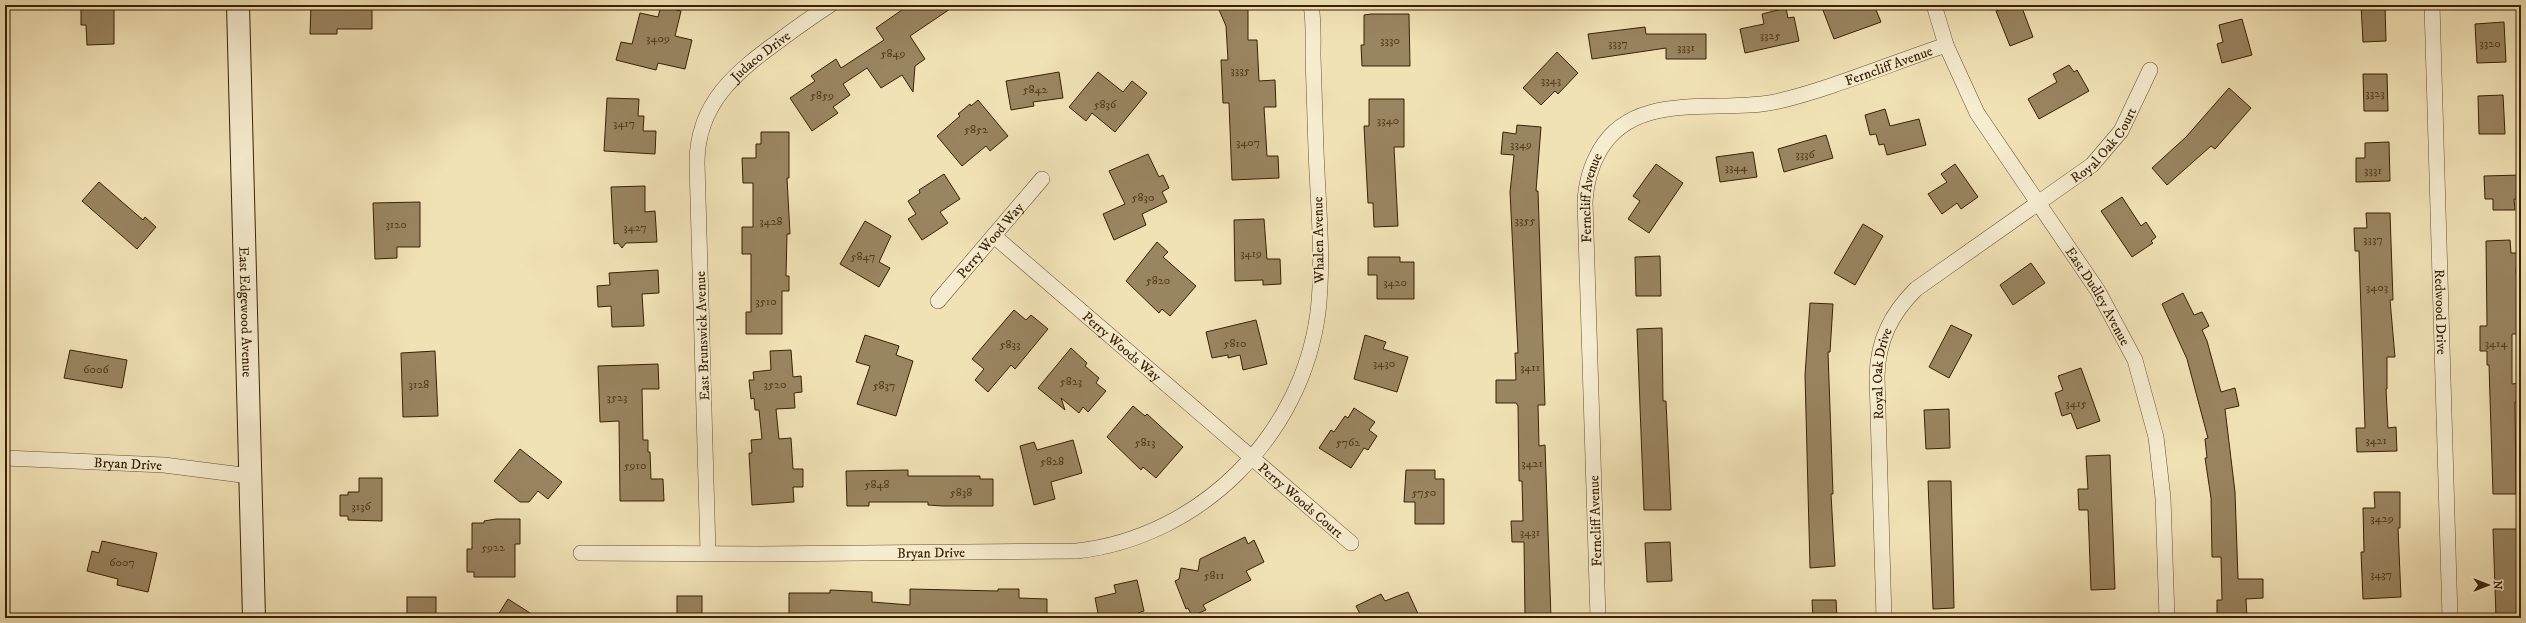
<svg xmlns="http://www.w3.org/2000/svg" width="2526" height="623" viewBox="0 0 2526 623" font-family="'IM FELL DW Pica',serif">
<rect width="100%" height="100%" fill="#f1e2b6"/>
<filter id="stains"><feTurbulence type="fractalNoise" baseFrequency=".005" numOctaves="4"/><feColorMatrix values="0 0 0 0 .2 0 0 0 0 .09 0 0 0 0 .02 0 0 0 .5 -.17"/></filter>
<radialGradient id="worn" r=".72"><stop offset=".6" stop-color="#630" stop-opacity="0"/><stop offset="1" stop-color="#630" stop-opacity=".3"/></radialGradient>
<g fill="#998560" stroke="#3a2102">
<path d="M81,5H114V44L87,45L86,25H81Z"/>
<path d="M311,5H372V29H337V34H310Z"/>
<path d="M909,5H956L910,36L925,59L915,66L913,92L902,75L881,88L867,68L843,84L850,95L833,107L838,113L812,131L790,98L815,81L811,76L836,59L841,68L884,40L876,28Z"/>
<path d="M1217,5H1248V40H1257L1259,81L1275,80L1276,107H1264L1267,156H1278L1279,178L1232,180L1229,103H1223L1221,60H1228L1226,26Z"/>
<path d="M1821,5H1874L1881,22L1834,39Z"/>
<path d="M2011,5H2021L2033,37L2010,46L1996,11Z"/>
<path d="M2361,5H2385L2386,41L2363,42Z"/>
<path d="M661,6L681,11L675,36L692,40L685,69L658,63L656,70L616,60L621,42L632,44L640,13L658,17Z"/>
<path d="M1786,8L1788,18L1794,17L1799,41L1745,53L1740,29L1764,24L1762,14Z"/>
<path d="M1371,14H1409L1410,66H1362L1361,45H1364V15Z"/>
<path d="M2242,19L2252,55L2222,63L2217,44L2223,42L2219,25Z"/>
<path d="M2504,22L2506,62L2477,63L2475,24Z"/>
<path d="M1645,27L1646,34H1706V59H1666V48L1592,59L1588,34Z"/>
<path d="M1557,52L1578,73L1558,94L1555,91L1541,105L1523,88Z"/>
<path d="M2069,65L2074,72L2077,70L2089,91L2039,119L2028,99L2057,82L2053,74Z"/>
<path d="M1059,72L1063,98L1033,102L1034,106L1011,110L1006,81Z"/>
<path d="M1098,72L1123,92L1132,81L1147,93L1115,132L1092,113L1086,121L1069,107Z"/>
<path d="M2363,74H2387L2388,111H2364Z"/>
<path d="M2229,88L2251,108L2215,149L2211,146L2167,185L2152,168L2186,137Z"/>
<path d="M2503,95L2505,134H2479L2478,96Z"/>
<path d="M607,98L639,99L638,116H644L643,131H656L655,154L604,151Z"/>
<path d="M1369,99H1404V147H1394L1398,226L1374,227L1373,203H1368L1364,126H1369Z"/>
<path d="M978,100L1008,136L990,151L986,146L962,166L937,136L960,116L958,114L970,104L971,106Z"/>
<path d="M1885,109L1890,126L1919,119L1926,145L1887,155L1884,144L1879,145L1876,134L1870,135L1865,115Z"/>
<path d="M1517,125L1541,127L1536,191H1538L1545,405H1538L1539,446L1545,445L1551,618H1525L1524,542H1512L1511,521H1523L1522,481H1519L1518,406L1516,403H1496V380H1516L1515,353H1518L1510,192L1514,155L1501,154L1503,132L1516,134Z"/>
<path d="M761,132H789V178H787L790,234H787L786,276H789V291H782V334H746V312H751V254H742V227H753V183H743L742,158H756V144H761Z"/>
<path d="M1826,135L1833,158L1784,172L1778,149Z"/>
<path d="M2389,142L2390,181L2356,182V158H2365V143Z"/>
<path d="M1753,152L1757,177L1720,182L1716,157Z"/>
<path d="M1148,154L1159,177L1163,175L1169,188L1162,192L1167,202L1142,214L1146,225L1114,240L1103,214L1125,204L1109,171Z"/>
<path d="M1656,164L1683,183L1649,233L1628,219L1640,201L1633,196Z"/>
<path d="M1955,164L1978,197L1961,209L1957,203L1942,214L1928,194L1947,182L1941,174Z"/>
<path d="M944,174L960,199L940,212L948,223L922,240L908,219L916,214L908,201L920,193L919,190Z"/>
<path d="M2521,175V199H2514L2515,210H2493V199H2485L2484,176Z"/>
<path d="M99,182L143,220L145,217L156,227L137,249L82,201Z"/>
<path d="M645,186V212L655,211L657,242L626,243L622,248L618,243L614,244L611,187Z"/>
<path d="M2122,197L2141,226L2146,222L2156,237L2151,241L2153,243L2132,257L2101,211Z"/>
<path d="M420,202V247H397V258L375,259L373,203Z"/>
<path d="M2366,213H2390L2393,300H2390L2395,357H2387V389H2386L2388,428L2396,427L2397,451L2357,452L2356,428H2365L2359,251H2355L2354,228H2367Z"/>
<path d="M1264,219L1267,259H1280L1281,284L1263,285V280L1235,281L1234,220Z"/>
<path d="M865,221L891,236L879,262L890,268L879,287L840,264Z"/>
<path d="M1863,224L1883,236L1855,285L1834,273Z"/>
<path d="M2510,240L2511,253H2521V269H2516L2521,334H2512V384L2521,383V402H2515L2516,494H2493L2489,365H2487V351H2480V326H2487L2486,241Z"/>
<path d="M1157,242L1168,252L1163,257L1196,286L1170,316L1162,309L1159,313L1126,281Z"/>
<path d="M1660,256L1661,296H1636L1635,257Z"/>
<path d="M1368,257H1400V262H1414V299H1377V275H1368Z"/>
<path d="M2031,263L2045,283L2013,305L2000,285Z"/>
<path d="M658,270L659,293L642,294L644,326L612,327L611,306L598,307L597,286L610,285L609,273Z"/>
<path d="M2183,293L2194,315L2202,312L2209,326L2202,330L2207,341L2221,392L2235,388L2239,406L2225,409L2235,492L2238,579H2263V598L2246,599L2247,618H2217V600H2222L2221,557H2212L2211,498L2205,458H2207L2205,439L2208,438L2187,359L2162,304Z"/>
<path d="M1810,303L1833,304L1830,352H1828L1833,494H1831L1835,566L1810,568L1805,375Z"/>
<path d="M1014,310L1026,320L1031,315L1048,329L1015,369L1011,365L988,392L975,380L984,369L972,359Z"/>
<path d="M1256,320L1267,364L1243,370L1240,355L1228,358V355L1212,358L1206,332Z"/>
<path d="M1951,325L1972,335L1949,378L1929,367Z"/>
<path d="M1662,328L1663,401H1666L1671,510H1644L1637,329Z"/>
<path d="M865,335L899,346L896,355L913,361L896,416L857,404L870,366L856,362Z"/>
<path d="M1365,335L1386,342L1383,349L1408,357L1397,392L1354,379Z"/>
<path d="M1071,348L1087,363L1085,366L1099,378L1096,383L1106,391L1088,412L1083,407L1079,413L1061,398L1065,410L1038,388Z"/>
<path d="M70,350L127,360L122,388L64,378Z"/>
<path d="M791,350L793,377L801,376L802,392L794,393L795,408L776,409L779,439L791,438L793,469H803V487H793L794,502L752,505L749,453H752L751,440L762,439L759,410H755L754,398L751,399L749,380H754L753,372L771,370L770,351Z"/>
<path d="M435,351L438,416L403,417L401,353Z"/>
<path d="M658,364L659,389H642L643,440H648V452H650L651,479H663L664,501H620L619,421L600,422L598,366Z"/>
<path d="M2081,368L2100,421L2077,429L2071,413L2062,416L2055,393L2063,390L2058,376Z"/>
<path d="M1133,406L1145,416L1147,414L1183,447L1156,478L1143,467L1141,470L1107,437Z"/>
<path d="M1354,408L1375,422L1369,430L1377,436L1368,450L1364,448L1351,468L1319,448L1331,430L1334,432L1345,416L1348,418Z"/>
<path d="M1949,409L1950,448L1926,449L1924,410Z"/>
<path d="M1073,440L1082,473L1051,482L1055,499L1034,505L1020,446L1034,442L1037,450Z"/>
<path d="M520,449L562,482L548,499L538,491L529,502H520L494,481Z"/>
<path d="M2110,455L2115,589L2091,590L2088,510H2079L2078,489H2088L2086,456Z"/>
<path d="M908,470V476H980V479H993V506H943L928,505V502H869V506H847L846,471Z"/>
<path d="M1406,470H1435V479H1444V524H1415V502H1404Z"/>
<path d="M359,478H382V521L348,520V516H340V495H348V492H359Z"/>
<path d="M1928,481H1951L1954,608L1933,609Z"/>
<path d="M2374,492H2400V528H2398L2401,597L2363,599L2361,552H2364L2363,508H2375Z"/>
<path d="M496,519H520V544H515V577H474V572H467V549H472V523H484V521Z"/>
<path d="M2493,529H2518L2520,618H2496Z"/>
<path d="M1245,537L1248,544L1254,540L1264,562L1246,571L1251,580L1203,605L1206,610L1192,616L1188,608L1186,609L1175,581L1179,579L1181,568L1198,571L1200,559Z"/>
<path d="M102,541L157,553L148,592L117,585L118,579L87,571L92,551L99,553Z"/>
<path d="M1670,542L1672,581L1647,582L1645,543Z"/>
<path d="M1137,580L1144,611L1138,613L1139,618H1099L1095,598L1116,593L1114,585Z"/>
<path d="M910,589L998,591V589H1019V598L1047,599V618H842L808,616V618H789V593H830V590L872,592V602L910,605Z"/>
<path d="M1408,592L1420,618H1362L1356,606L1381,594L1385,601Z"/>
<rect x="677" y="596" width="25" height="22"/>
<rect x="407" y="597" width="29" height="21"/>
<path d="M508,599L538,618H496Z"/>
<path d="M1812,600H1836L1837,618H1813Z"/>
</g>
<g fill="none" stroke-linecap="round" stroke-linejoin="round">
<g stroke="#68512f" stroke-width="16">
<g id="street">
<path id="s1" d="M1934,5L1946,45L1977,113L2098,291L2135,360L2156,437L2163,498L2167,618"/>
<path id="s2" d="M2432,5L2450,618"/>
<path id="s3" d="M994,236L1351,543"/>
<path id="s4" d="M938,301L1042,179"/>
<path id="s5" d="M5,458L164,465L250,476"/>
<path id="s6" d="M708,552L697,163C697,103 736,72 780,40C796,28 813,16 830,5"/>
<path id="s7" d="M581,553L759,554L1077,551C1200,537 1302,436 1318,312C1324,260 1318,204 1316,150C1315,119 1314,87 1313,56C1313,39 1314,21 1311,5"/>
<path id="s8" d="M1598,618L1585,202C1586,182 1590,167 1600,150C1636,88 1720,115 1779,101C1833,88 1892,63 1946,45"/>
<path id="s9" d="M1884,618L1877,376C1878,340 1891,314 1916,289L2092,165L2121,131L2150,70"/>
</g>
</g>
<g stroke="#3a2102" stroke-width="24">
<g id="secondary">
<path id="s10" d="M238,5L254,618"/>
</g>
</g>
<use href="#street" stroke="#f6ecd0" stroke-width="15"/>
<use href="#secondary" stroke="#f6ecd0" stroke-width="22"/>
</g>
<g text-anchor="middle" stroke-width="4" stroke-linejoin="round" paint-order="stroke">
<g font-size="12" fill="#523a1a">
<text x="1770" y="39">3325</text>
<text x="658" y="42">3409</text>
<text x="1390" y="44">3330</text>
<text x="1618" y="47">3337</text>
<text x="2490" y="47">3320</text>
<text x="1686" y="51">3331</text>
<text x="893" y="57">5849</text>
<text x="1240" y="74">3335</text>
<text x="1551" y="84">3343</text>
<text x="1035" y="93">5842</text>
<text x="2375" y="97">3323</text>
<text x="822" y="99">5859</text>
<text x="1105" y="108">5836</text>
<text x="1388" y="124">3340</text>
<text x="624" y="127">3417</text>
<text x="976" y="133">5852</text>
<text x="1248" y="146">3407</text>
<text x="1521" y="148">3349</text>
<text x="1805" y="158">3336</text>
<text x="1736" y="171">3344</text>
<text x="2373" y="174">3331</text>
<text x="1143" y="201">5830</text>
<text x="1525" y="224">3355</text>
<text x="771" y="225">3428</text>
<text x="396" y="228">3120</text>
<text x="635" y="231">3427</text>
<text x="2373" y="243">3337</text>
<text x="1251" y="257">3419</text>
<text x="863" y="260">5847</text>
<text x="1158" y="284">5820</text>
<text x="1395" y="286">3420</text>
<text x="2377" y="291">3403</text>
<text x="766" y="305">3510</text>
<text x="1235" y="347">5810</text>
<text x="2496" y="347">3414</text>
<text x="1010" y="348">5833</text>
<text x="1384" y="367">3430</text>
<text x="1530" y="371">3411</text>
<text x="96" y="373">6006</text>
<text x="1071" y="385">5823</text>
<text x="419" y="388">3128</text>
<text x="775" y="388">3520</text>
<text x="884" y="389">5837</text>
<text x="617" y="401">3523</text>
<text x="2076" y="407">3415</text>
<text x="2376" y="444">3421</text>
<text x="1145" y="446">5813</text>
<text x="1348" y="446">5762</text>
<text x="1052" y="465">5828</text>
<text x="1532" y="467">3421</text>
<text x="635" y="469">5910</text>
<text x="877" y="488">5848</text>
<text x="961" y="496">5838</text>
<text x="1424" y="496">5750</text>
<text x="361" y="510">3136</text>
<text x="2382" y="522">3429</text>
<text x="1530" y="536">3431</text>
<text x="493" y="551">5922</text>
<text x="122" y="566">6007</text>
<text x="2381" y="578">3437</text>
<text x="1214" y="579">5811</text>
</g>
<g font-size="14" fill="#3a2102" stroke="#f6ecd0">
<text dy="5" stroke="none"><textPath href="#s6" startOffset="519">Judaco Drive</textPath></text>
<text dy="5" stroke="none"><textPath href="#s8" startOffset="780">Ferncliff Avenue</textPath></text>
<text dy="5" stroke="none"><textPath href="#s9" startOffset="578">Royal Oak Court</textPath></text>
<text dy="5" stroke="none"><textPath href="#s8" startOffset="421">Ferncliff Avenue</textPath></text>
<text dy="5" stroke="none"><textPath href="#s4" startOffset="80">Perry Wood Way</textPath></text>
<text transform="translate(1318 240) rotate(-91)" y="5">Whalen Avenue</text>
<text dy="5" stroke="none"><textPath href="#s1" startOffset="336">East Dudley Avenue</textPath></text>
<text dy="5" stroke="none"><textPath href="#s10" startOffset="307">East Edgewood Avenue</textPath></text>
<text dy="5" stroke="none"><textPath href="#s2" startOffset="307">Redwood Drive</textPath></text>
<text transform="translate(702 336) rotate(-92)" y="5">East Brunswick Avenue</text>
<text dy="5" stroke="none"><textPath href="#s3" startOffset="169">Perry Woods Way</textPath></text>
<text dy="5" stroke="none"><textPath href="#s9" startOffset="245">Royal Oak Drive</textPath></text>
<text dy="5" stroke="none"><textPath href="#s5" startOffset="123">Bryan Drive</textPath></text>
<text dy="5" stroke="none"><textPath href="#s3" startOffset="405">Perry Woods Court</textPath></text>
<text transform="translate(1595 521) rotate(-92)" y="5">Ferncliff Avenue</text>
<text dy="5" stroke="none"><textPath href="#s7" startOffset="350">Bryan Drive</textPath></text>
</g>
</g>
<rect width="2526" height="623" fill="none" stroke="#f1e2b6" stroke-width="20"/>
<rect x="6" y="6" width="2514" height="611" fill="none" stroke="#3a2102" stroke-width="2"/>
<rect x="10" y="10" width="2506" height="603" fill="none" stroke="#3a2102"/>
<g transform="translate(2488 585) rotate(90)" stroke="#f6ecd0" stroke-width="3" paint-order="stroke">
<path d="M0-3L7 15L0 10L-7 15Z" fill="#3a2102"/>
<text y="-6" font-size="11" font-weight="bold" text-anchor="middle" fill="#3a2102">N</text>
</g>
<rect width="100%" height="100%" filter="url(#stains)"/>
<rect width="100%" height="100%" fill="url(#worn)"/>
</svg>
